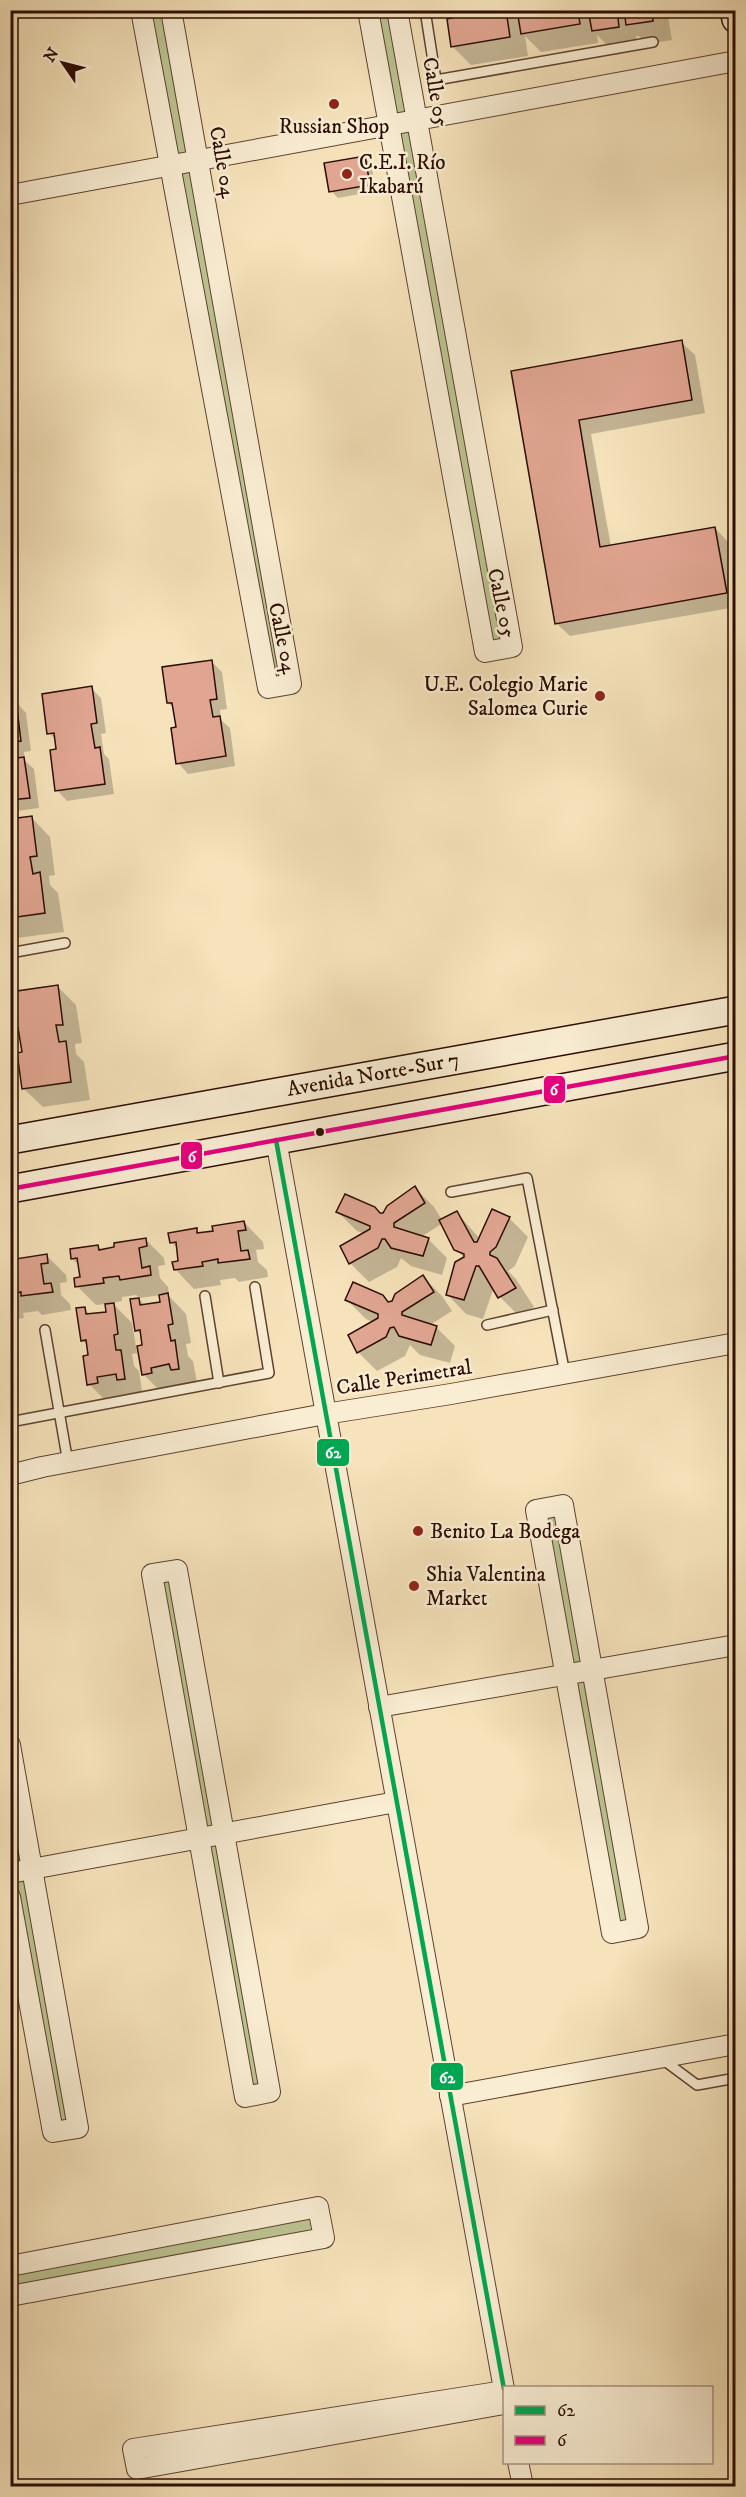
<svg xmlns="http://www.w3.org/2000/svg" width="746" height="2497" viewBox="0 0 746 2497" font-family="'IM FELL DW Pica',serif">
<rect width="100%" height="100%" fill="#f6e3bb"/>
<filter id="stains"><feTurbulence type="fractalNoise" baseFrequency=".00333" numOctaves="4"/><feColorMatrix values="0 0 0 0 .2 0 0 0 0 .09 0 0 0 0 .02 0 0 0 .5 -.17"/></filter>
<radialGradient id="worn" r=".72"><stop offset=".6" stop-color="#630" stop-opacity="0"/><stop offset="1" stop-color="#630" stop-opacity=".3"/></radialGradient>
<g fill="#bbc491" stroke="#736848" stroke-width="1.5">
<path d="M141,11H171L291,684L268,688Z"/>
<path d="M368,11H397L511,647L485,652Z"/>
<path d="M563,1505L638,1928L612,1933L536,1510Z"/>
<path d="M177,1570L270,2092L245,2097L152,1574Z"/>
<path d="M10,1745L78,2128L53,2132L11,1897Z"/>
<path d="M318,2207L324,2238L11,2296V2266Z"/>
</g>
<g fill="#0003">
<path d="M447,10H667L672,40L646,44L639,36H636L637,46L612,50L597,35L598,43L541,52L525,36L528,56L471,65L452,46L455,19Z"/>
<path d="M364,157L371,164L376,191L338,198L331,191Z"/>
<path d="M681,342L695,355L705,413L591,434L611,547L715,528L728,542L736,584V607L570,636L556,623L513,372Z"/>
<path d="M211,661L222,672L227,709L220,710L221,720L230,728L235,766L188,774L178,763V728L175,709L168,703Z"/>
<path d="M91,688L101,698L106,733L101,734L104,754L109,759L114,794L67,801L57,790L58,751L57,741L49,733Z"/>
<path d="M16,702L26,713L31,751L24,752L25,761L34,769L39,808L10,812V703Z"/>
<path d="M31,817L50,837L55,875L49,876L50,885L58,893L64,932L16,938L10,932V821Z"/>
<path d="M57,986L76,1005L82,1043L75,1044L76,1054L84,1062L90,1100L43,1107L23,1088V1053L21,1034L14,1028L10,993Z"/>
<path d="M415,1188L434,1207L442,1220L457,1213L480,1239L509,1218L528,1237L515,1266L508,1271L516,1279L534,1307L519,1316L500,1297L494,1287L483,1319L466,1314L447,1294L465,1258L456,1249L443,1223L421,1237L428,1239L447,1258L442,1275L411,1266L401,1258L397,1267L369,1282L350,1263L365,1234L357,1231L338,1212L384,1214Z"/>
<path d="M244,1222L263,1242L264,1249L256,1250L258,1262L267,1270L268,1277L239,1282L235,1278L220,1280L221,1285L194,1289L175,1269L180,1262L178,1249L171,1242L196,1230L200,1234L215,1232Z"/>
<path d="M145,1239L164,1258L165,1265L158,1266L160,1278L168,1287L169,1294H167L186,1314L191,1343L186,1344L188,1356L193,1361L198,1388L191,1389L186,1384L169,1386L170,1392L162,1393L143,1374L144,1347L142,1336L137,1330L139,1299L145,1306L162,1303L161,1295L140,1298L136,1295L122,1297V1301L112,1303L132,1323L137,1353L132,1354L134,1366L139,1371L143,1398H137L132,1393L115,1396L116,1402L108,1403L89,1384L88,1346L82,1340L84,1309L91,1315L108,1313L106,1304L96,1305L77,1286L81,1279L80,1266L72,1259L98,1246L102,1251Z"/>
<path d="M47,1256L66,1275L67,1282L60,1283L61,1295L70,1304L71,1310L42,1315L38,1311L23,1313L24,1318L10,1320V1266Z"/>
<path d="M423,1277L442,1296L452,1311L430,1325L436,1327L455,1346L450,1363L420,1355L410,1345L405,1356L377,1371L358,1352L373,1322L366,1319L347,1300L393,1303Z"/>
</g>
<g fill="#e1a692" stroke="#2b0c00" stroke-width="1.5">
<path d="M445,10H506L510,37L451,47L447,19L456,17L455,11Z"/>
<path d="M517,10H578L580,24L521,34Z"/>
<path d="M588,10H652L653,21L626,25L625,17L618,18L619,27L592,31Z"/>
<path d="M365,156L370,185L329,192L324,163Z"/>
<path d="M682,340L692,400L579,420L600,547L715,527L727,593L555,624L511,371Z"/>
<path d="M212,660L217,699L210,700L213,717L220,716L226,756L176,764L171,728L176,727L172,703H167L162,667Z"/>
<path d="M92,686L97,723L91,724L95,748L100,747L105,784L55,791L50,750L56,749L54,733L47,734L42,694Z"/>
<path d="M16,701L21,741L14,742L17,758L24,757L30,798L10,800V702Z"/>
<path d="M32,816L37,856L30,857L33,874L40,872L45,913L10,918V819Z"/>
<path d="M58,985L63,1025H56L59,1042L66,1041L71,1082L22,1089L17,1053L22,1052L18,1028L13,1029L10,992Z"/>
<path d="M415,1186L425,1203L394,1223V1227L429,1238L423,1256L391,1248L385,1239H382L378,1248L349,1264L340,1246L370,1229V1226L336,1212L345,1194L375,1207L380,1213H383L387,1206Z"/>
<path d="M492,1209L510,1217L496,1247L490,1252V1255L497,1258L516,1288L498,1298L479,1266H476L464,1300L446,1295L455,1262L464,1257V1254L454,1250L439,1220L457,1211L474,1242H477Z"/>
<path d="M244,1221L246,1230L238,1231L241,1251L248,1250L250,1259L218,1263V1259L202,1262L203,1266L174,1270L172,1262L178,1261L176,1242L170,1243L168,1233L197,1228V1233L213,1231L212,1226Z"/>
<path d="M146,1238L147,1246L139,1248L142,1268L150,1266L151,1275L120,1280L119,1276L103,1278L104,1283L75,1287L74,1278L80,1277L77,1258L71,1259L70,1249L98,1245L99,1250L114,1247V1243Z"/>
<path d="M47,1254L48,1263L41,1264L44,1284L51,1283L53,1292L21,1296V1292L10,1294V1265L16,1264L15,1259Z"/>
<path d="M423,1275L434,1292L402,1312V1315L437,1326L431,1345L399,1336L394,1327L390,1328L386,1337L357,1353L348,1335L378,1318V1314L345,1300L353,1282L383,1295L388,1302L392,1301L395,1294Z"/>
<path d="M168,1293L173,1324L168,1325L171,1341L175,1340L179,1369L171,1370L169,1364L151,1368L152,1373L142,1375L137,1346L142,1345L140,1330L135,1331L130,1299L139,1298L140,1305L160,1302L159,1295Z"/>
<path d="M114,1303L118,1334L114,1335L116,1350H121L125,1379L117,1380L116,1374L97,1377L98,1383L87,1385L83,1356L88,1355L86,1340L81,1341L76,1308L85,1307L86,1314L106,1312L105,1304Z"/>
</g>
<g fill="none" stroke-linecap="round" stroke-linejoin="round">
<g stroke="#5e422f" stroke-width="12">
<g id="lane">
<path d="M425,10L436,80L653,42"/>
<path d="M10,953L65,943"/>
<path d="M451,1192L527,1178L565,1374"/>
<path d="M205,1296L219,1383"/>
<path d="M487,1325L553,1310"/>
<path d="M45,1330L68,1463"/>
<path d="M10,1422L269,1373L255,1287"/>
<path d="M662,2059L697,2085L736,2078"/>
</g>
</g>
<g stroke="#5e422f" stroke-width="22">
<g id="street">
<path d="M141,10L268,688L291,684L171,10"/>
<path d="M368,10L485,652L512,647L397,10"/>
<path d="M10,195L736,61"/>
<path d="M276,1140L504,2389"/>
<path d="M10,1475L42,1467L325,1414L451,1394L736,1343"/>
<path d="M563,1505L638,1928L612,1933L536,1510Z"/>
<path d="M177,1570L270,2092L245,2097L152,1574Z"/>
<path d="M379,1707L736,1645"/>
<path d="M10,1745L78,2128L53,2132L10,1897"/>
<path d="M10,1873L396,1802"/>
<path d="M450,2096L736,2044"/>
<path d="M10,2266L318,2207L324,2238L10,2296"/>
<path d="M504,2391L133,2449L137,2469L504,2404"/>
<path d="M518,2462L523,2486"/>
</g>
</g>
<g stroke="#2b0c00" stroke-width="30">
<g id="secondary">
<path d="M734,10L736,19"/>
<path d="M10,1140L736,1010"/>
<path d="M10,1189L736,1056"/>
</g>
</g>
<use href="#lane" stroke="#f9edd3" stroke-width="9"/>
<use href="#street" stroke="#f9edd3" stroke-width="20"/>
<use href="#secondary" stroke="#f9edd3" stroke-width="27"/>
<g stroke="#f9edd3" stroke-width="9">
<path id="bus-1" d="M276,1140L504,2389"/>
</g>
<g stroke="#f9edd3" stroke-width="9">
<path id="bus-2" d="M10,1189L736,1056"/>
</g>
<use href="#bus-1" stroke="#00a651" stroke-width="4.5"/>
<use href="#bus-2" stroke="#e5007d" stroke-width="4.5"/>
</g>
<g fill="#8f2418" stroke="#f9edd3" stroke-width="2">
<circle cx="334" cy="104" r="6"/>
<circle cx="347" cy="174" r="6"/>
<circle cx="600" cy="696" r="6"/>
<circle cx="418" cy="1531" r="6"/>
<circle cx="414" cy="1586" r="6"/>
</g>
<circle fill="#2b0c00" stroke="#f9edd3" stroke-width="2" cx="320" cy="1132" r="5"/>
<g text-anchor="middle" stroke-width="5" stroke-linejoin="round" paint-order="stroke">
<g font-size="21" fill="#2b0c00" stroke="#f9edd3">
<text transform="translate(436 92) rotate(80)" y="7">Calle 05</text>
<text transform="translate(223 162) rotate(80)" y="7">Calle 04</text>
<text transform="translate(502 603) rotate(78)" y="7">Calle 05</text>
<text transform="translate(283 638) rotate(78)" y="7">Calle 04</text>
<text transform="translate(373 1074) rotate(-10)" y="7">Avenida Norte-Sur 7</text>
<text transform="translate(404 1377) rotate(-9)" y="7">Calle Perimetral</text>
</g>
<g font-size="21" fill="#2b0c00" stroke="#f9edd3" text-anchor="start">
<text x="334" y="133" text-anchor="middle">Russian Shop</text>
<text x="359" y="169">C.E.I. Río<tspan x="359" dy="24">Ikabarú</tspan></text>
<text x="588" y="691" text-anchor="end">U.E. Colegio Marie<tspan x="588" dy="24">Salomea Curie</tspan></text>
<text x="430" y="1538">Benito La Bodega</text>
<text x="426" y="1581">Shia Valentina<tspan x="426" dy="24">Market</tspan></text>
</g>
</g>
<g stroke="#f9edd3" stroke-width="2">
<rect x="543" y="1075" width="23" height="29" rx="6" fill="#e5007d"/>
<rect x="180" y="1141" width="23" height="29" rx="6" fill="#e5007d"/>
<rect x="316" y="1438" width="34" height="29" rx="6" fill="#00a651"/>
<rect x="430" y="2062" width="34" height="29" rx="6" fill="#00a651"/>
</g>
<g font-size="16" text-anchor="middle" font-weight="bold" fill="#fff">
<text x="554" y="1095">6</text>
<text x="192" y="1162">6</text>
<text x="333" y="1458">62</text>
<text x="447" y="2083">62</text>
</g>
<rect width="746" height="2497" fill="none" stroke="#f6e3bb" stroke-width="36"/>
<rect x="12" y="12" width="722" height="2473" fill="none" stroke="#2b0c00" stroke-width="3"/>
<rect x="18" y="18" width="710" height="2461" fill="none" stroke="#2b0c00" stroke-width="1.5"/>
<rect x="503" y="2386" width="210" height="78" fill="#f9edd3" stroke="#a7937f" stroke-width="1.5"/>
<rect x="515" y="2406" width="30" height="9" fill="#00a651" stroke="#a7937f" stroke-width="1.5"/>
<text x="557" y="2416" font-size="18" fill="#2b0c00">62</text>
<rect x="515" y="2436" width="30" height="9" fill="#e5007d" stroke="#a7937f" stroke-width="1.5"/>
<text x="557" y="2446" font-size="18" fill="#2b0c00">6</text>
<g transform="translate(63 63) rotate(305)" stroke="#f9edd3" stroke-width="4.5" paint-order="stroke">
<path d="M0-4.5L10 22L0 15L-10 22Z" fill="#2b0c00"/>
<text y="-9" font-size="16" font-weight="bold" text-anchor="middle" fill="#2b0c00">N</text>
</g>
<rect width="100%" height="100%" filter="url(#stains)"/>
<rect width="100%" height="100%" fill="url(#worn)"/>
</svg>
